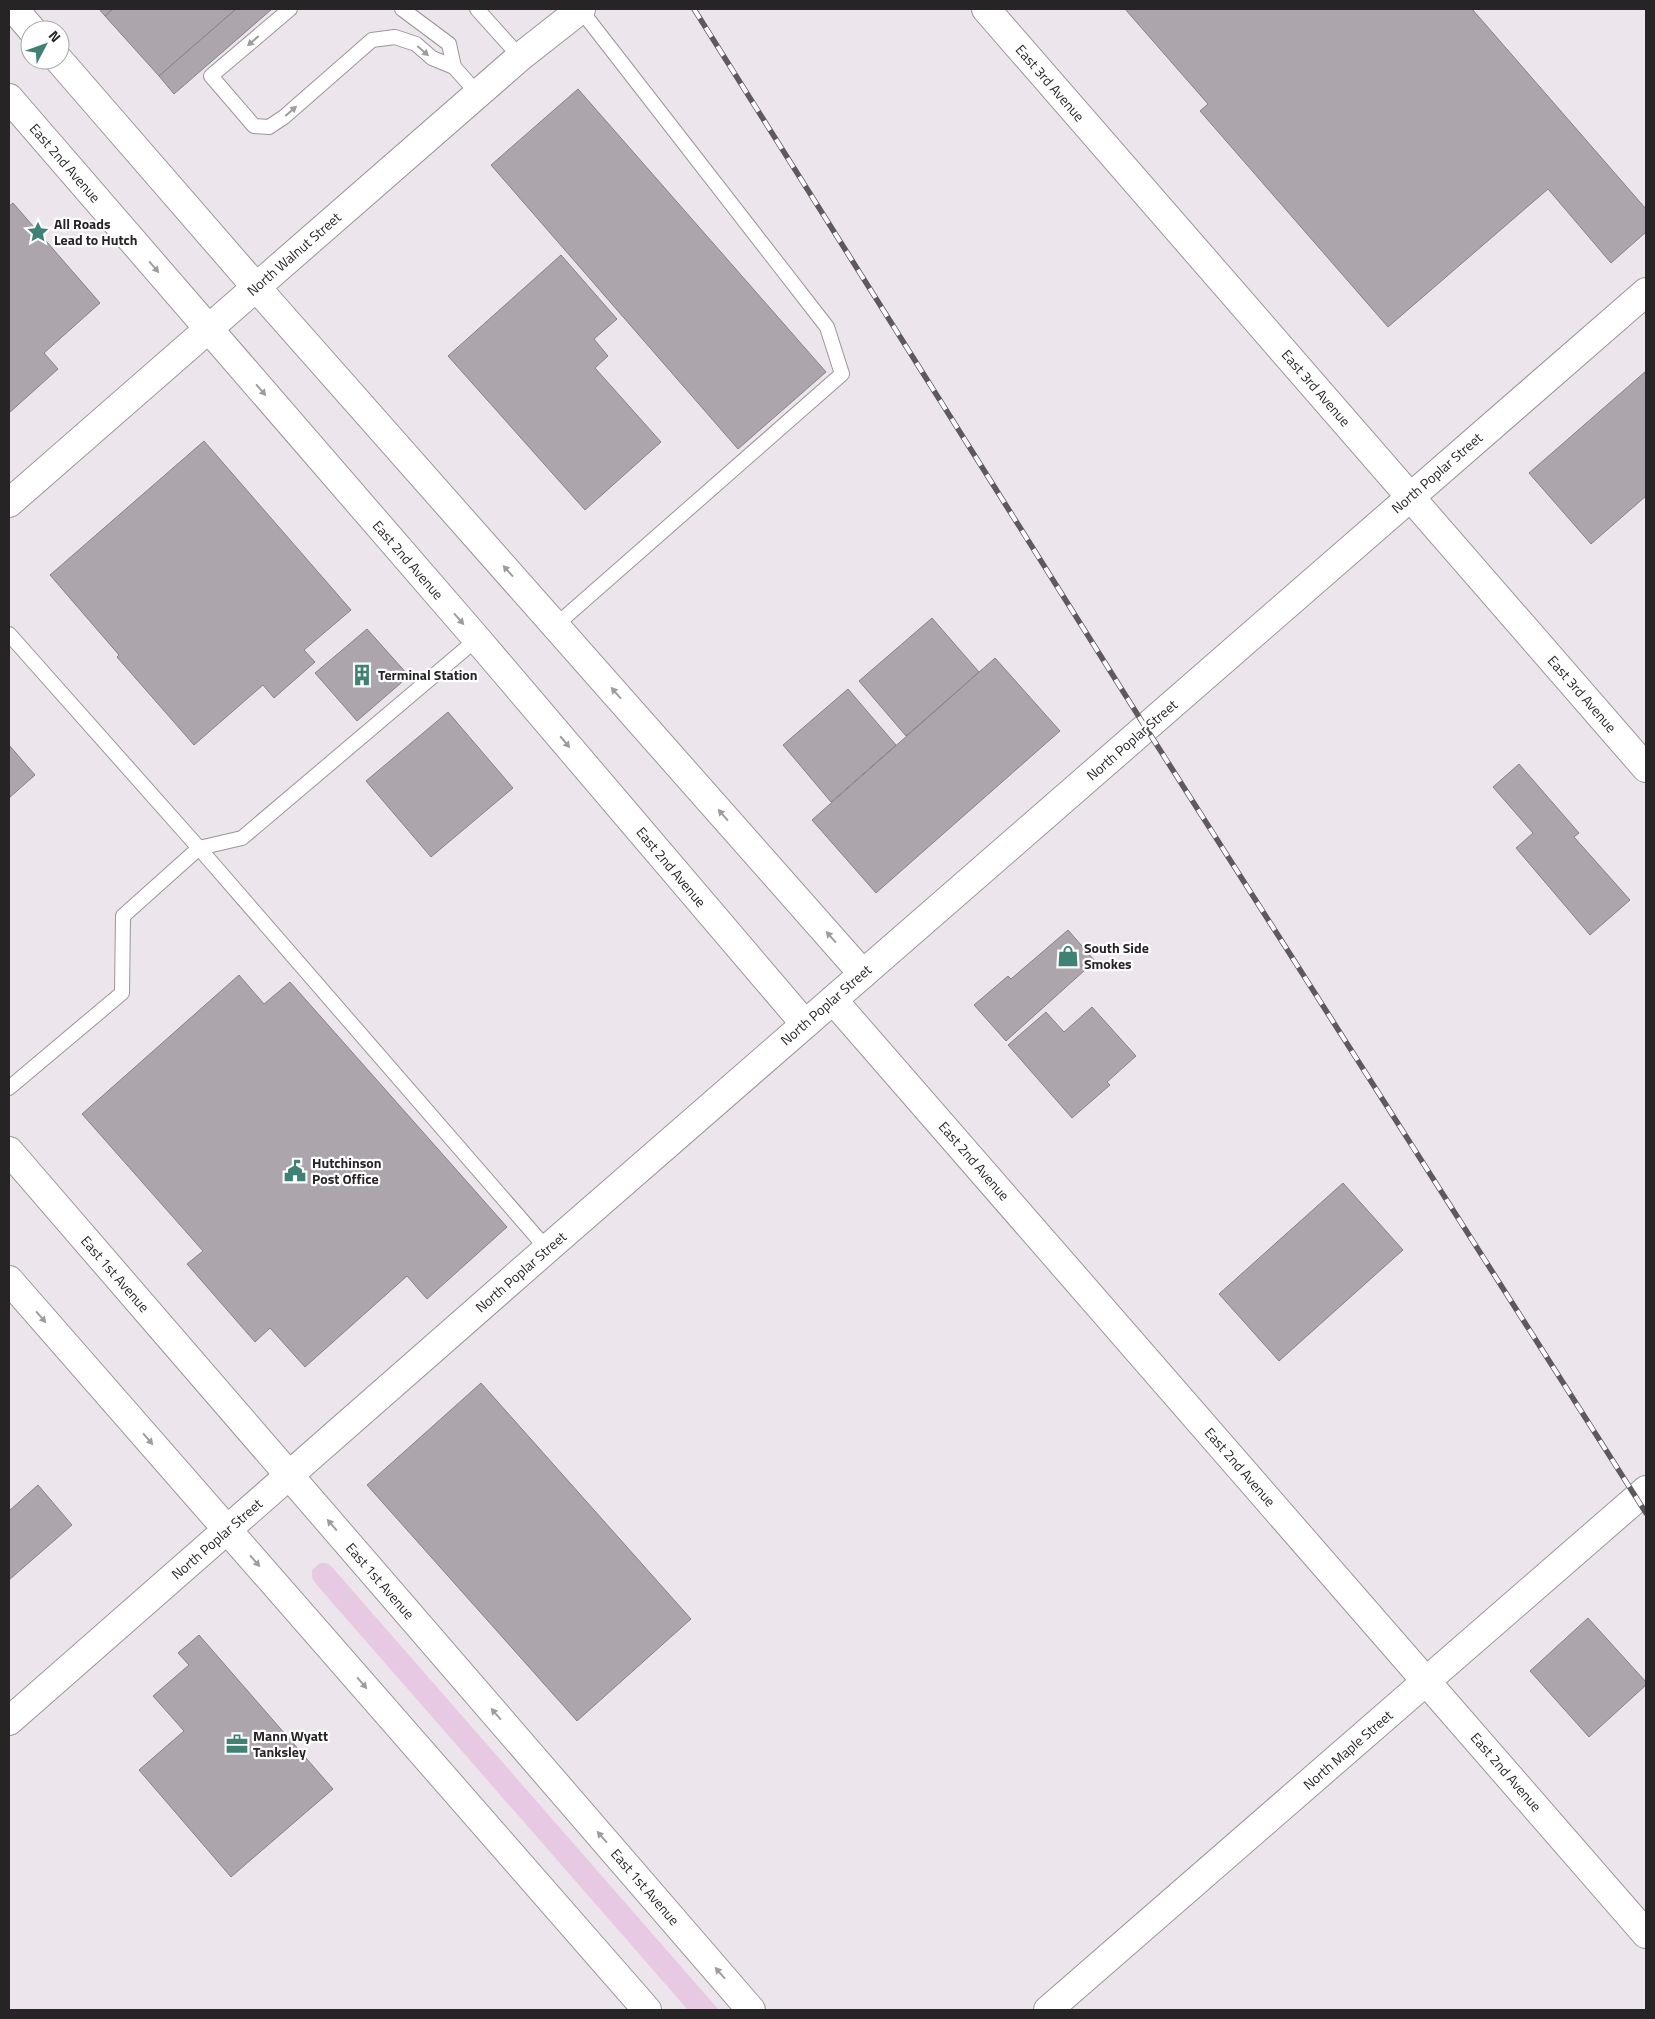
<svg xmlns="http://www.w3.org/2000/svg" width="1655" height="2019" viewBox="0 0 1655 2019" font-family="'Titillium Web',sans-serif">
<rect width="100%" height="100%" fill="#ece5ec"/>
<path fill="#e7c9e4" d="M320,1563H326L331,1566L719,2010H688L316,1584L312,1578V1570Z"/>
<g fill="#aca5ac" stroke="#898288">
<path d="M99,9H113L105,16Z"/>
<path d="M113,9H236L159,76L105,16Z"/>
<path d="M236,9H272L174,94L159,76Z"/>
<path d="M1125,9H1472L1646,209V232L1611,263L1548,189L1388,327L1200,111L1208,104Z"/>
<path d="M578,89L826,372L738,449L491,165Z"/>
<path d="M13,203L100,303L44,353L58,369L9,413V206Z"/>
<path d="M561,255L617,319L594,339L608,356L595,368L661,442L585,510L448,356Z"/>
<path d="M1646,371V496L1591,544L1529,473Z"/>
<path d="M204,441L351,610L304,650L315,662L274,698L263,685L194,745L117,657L119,655L50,575Z"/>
<path d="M932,618L979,672L906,736L859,681Z"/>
<path d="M367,629L409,676L357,721L315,673Z"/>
<path d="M995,658L1060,731L876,893L812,820Z"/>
<path d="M848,689L896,745L831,802L783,745Z"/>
<path d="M448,712L513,788L431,857L366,781Z"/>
<path d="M9,745L35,775L9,798Z"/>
<path d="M1519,764L1579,833L1574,837L1630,900L1590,935L1516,848L1533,833L1493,787Z"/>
<path d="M1068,930L1095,961L1006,1041L974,1005L1008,976L1011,979Z"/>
<path d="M239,975L264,1004L290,982L507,1227L427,1299L407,1276L305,1367L270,1328L255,1342L187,1264L203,1251L82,1114Z"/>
<path d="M1092,1007L1136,1056L1107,1082L1110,1085L1072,1118L1008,1045L1046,1012L1064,1032Z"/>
<path d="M1343,1183L1403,1250L1279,1361L1219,1294Z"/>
<path d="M481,1383L691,1619L577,1721L367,1485Z"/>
<path d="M38,1485L72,1525L9,1580V1511Z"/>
<path d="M1588,1618L1646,1682V1685L1589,1737L1530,1671Z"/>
<path d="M199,1635L333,1789L231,1877L139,1770L184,1731L153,1696L189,1665L178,1653Z"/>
</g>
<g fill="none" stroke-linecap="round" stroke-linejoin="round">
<g stroke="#9c959b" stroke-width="16">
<g id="service">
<path d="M290,9L211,76L254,126L269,127L284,117L372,40L395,37L416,44L432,58L454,67L478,94"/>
<path d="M402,9L449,44L454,67"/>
<path d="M477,9L520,57"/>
<path d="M556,625L842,374L827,327L580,9"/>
<path d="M9,634L199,848L547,1249"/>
<path d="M9,1088L122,993L123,916L199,848L242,838L477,639"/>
</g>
</g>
<g stroke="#9c959b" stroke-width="30">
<g id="minor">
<path d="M14,9L32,30"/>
<path d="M986,9L1646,768"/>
<path d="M59,60L256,287L863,974"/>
<path d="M9,98L477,639L805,1024"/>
<path d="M9,503L520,57L581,9"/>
<path d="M833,1000L1646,1934"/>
<path d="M9,1151L751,2010"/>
<path d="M9,1280L647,2010"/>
<path d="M9,1721L547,1249L1646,292"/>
<path d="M1048,2010L1646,1490"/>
</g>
</g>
<use href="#service" stroke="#fff" stroke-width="14"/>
<use href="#minor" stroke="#fff" stroke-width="28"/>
<g stroke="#5d595d" stroke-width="5.5">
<path id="rail" d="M694,9L1146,728L1646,1513"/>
</g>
<use href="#rail" stroke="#fff" stroke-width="4" stroke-dasharray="11" stroke-linecap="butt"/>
</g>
<defs><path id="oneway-solid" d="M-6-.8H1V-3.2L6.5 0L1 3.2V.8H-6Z" transform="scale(1.25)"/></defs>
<g fill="#9e9c9d">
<use href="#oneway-solid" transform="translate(253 41) rotate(139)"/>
<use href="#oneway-solid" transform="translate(423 51) rotate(41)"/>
<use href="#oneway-solid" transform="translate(291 111) rotate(-41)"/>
<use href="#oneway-solid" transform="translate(154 267) rotate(49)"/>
<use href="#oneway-solid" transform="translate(261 390) rotate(49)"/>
<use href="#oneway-solid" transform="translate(508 571) rotate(-132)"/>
<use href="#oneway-solid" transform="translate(459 619) rotate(49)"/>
<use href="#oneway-solid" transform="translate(616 693) rotate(-131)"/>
<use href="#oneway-solid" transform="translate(565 742) rotate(50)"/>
<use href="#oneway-solid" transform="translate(723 815) rotate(-131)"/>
<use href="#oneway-solid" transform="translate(831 937) rotate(-131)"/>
<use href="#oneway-solid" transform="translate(41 1317) rotate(49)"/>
<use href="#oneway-solid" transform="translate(148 1439) rotate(49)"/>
<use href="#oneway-solid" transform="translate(332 1525) rotate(-131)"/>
<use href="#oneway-solid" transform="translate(255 1561) rotate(49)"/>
<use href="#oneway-solid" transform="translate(362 1683) rotate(49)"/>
<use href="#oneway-solid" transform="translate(496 1714) rotate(-131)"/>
<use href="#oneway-solid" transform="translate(602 1837) rotate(-131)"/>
<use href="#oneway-solid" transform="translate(720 1973) rotate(-131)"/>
</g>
<defs>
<g id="sight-bare" transform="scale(1.725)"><path d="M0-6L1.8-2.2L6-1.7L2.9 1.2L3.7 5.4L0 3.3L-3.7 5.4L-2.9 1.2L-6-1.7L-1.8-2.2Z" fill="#3f8275" stroke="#fff" stroke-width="2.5" paint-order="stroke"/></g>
<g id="building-bare" transform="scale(1.725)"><path d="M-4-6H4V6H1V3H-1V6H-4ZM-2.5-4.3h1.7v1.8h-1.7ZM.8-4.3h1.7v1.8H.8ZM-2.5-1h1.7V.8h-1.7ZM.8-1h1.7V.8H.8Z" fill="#3f8275" stroke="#fff" stroke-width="2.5" paint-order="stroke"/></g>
<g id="shop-bare" transform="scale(1.725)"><path d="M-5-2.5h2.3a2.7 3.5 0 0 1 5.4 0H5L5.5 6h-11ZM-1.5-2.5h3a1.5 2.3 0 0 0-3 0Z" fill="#3f8275" stroke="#fff" stroke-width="2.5" paint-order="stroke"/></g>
<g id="civic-bare" transform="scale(1.725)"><path d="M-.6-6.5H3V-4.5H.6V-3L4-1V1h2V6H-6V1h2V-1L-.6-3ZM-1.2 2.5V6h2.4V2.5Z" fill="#3f8275" stroke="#fff" stroke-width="2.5" paint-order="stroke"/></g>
<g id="office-bare" transform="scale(1.725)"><path d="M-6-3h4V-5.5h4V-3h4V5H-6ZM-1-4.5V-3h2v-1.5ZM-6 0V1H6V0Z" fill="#3f8275" stroke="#fff" stroke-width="2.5" paint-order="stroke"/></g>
</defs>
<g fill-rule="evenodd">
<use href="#sight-bare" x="38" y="232"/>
<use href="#building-bare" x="362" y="675"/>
<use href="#shop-bare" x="1068" y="956"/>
<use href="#civic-bare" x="295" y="1171"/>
<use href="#office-bare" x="237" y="1744"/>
</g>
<g text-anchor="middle" stroke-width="4.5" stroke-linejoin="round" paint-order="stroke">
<g font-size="14" fill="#272426" stroke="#fff">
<text transform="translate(1050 83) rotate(49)" y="5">East 3rd Avenue</text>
<text transform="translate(65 163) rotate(49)" y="5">East 2nd Avenue</text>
<text transform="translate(294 254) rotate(-41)" y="5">North Walnut Street</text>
<text transform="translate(1316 388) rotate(49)" y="5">East 3rd Avenue</text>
<text transform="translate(1437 473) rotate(-41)" y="5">North Poplar Street</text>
<text transform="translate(408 560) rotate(49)" y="5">East 2nd Avenue</text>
<text transform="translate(1582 694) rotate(49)" y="5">East 3rd Avenue</text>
<text transform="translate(1132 740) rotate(-41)" y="5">North Poplar Street</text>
<text transform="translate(671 867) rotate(50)" y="5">East 2nd Avenue</text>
<text transform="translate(826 1005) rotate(-41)" y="5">North Poplar Street</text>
<text transform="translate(974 1161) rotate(49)" y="5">East 2nd Avenue</text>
<text transform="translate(521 1272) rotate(-41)" y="5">North Poplar Street</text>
<text transform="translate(115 1274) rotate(49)" y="5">East 1st Avenue</text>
<text transform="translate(1240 1467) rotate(49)" y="5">East 2nd Avenue</text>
<text transform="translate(217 1539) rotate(-41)" y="5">North Poplar Street</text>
<text transform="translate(380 1581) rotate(49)" y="5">East 1st Avenue</text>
<text transform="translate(1348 1750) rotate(-41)" y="5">North Maple Street</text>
<text transform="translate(1506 1772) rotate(49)" y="5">East 2nd Avenue</text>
<text transform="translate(645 1887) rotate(49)" y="5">East 1st Avenue</text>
</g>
<g font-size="14" font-weight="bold" fill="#272426" stroke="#fff" text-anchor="start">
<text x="54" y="229">All Roads<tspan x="54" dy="16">Lead to Hutch</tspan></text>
<text x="378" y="680">Terminal Station</text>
<text x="1084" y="953">South Side<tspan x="1084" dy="16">Smokes</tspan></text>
<text x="312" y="1168">Hutchinson<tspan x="312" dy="16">Post Office</tspan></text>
<text x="253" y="1741">Mann Wyatt<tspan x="253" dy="16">Tanksley</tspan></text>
</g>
</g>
<rect width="1655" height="2019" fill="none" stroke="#272426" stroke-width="20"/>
<g transform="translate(45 45) rotate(49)"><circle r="24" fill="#ffffff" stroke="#a9a7a8"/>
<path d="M0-4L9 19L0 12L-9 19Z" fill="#3f8275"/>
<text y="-8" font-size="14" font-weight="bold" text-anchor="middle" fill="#272426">N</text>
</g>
</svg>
